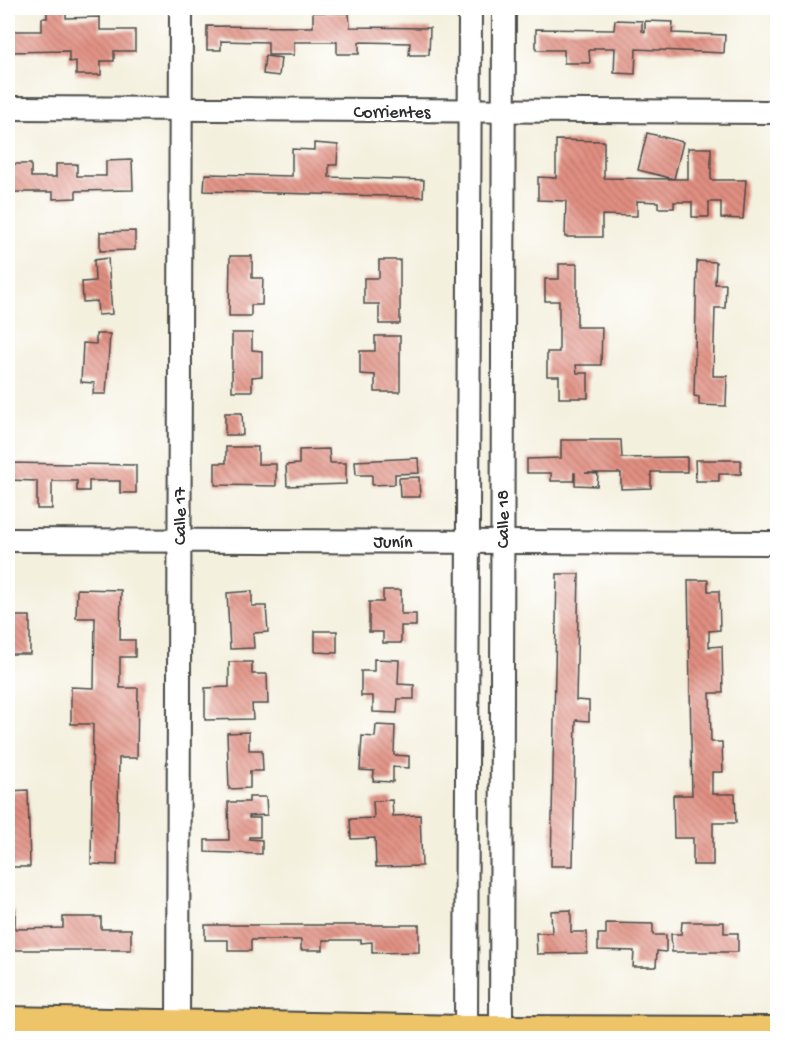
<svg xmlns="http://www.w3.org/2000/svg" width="785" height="1046" viewBox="0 0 785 1046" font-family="'Gochi Hand',sans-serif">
<defs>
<pattern id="building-back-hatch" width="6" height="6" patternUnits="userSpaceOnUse" patternTransform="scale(1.5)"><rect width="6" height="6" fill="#e18f81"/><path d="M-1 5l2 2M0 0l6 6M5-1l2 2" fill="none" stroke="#b7756a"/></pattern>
</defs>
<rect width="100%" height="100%" fill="#fff"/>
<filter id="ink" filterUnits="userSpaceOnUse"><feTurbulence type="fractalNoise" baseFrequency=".0167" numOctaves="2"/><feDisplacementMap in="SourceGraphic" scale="12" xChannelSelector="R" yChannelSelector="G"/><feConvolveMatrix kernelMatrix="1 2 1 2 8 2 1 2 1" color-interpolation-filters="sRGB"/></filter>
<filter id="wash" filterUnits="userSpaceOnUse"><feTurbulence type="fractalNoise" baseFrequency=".008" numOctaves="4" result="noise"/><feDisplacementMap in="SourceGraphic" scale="24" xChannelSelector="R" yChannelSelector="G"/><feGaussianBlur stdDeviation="1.35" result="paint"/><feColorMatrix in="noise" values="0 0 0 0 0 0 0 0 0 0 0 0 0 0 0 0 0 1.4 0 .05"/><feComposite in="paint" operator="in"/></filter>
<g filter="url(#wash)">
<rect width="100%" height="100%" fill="#f4f0de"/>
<g id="blocks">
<g fill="url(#building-back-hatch)">
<path d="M47,8H66V18L100,17V30H135V51H114V61H101V75H76V61L69,62V51L8,52V31H42V18H47Z"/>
<path d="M313,12L349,13L350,27L430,28L429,55H409L410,43L359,42V54H337V42H294V55H268V42L221,41V50H207V26L313,27Z"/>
<path d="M615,20L642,21V31L645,32V21L673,22L672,33L725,35L724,53L636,49L635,74L614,73L615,48H594V50H589L590,63H564V50H536V29L614,30Z"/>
<path d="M265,56L281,58L279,76L263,74Z"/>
<path d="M647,133L683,142L674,179H688V148H711V180H746L743,219L721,218V202H709V217H692V202H674V208H658V202L637,201V216L602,215V237H565L566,201L538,200V177L556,178V140L604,141V178L674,179L638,170Z"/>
<path d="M314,143L338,145L337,165H329V177L424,180L423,197L204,191L205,174L292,176V149L314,150Z"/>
<path d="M132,160L133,190L76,191V198L53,199V192H8V177H12V164H31V177H56V164H77V176H106V161Z"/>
<path d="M135,231V250L100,251V232Z"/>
<path d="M230,256H252V278H263L262,305H251V316H229Z"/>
<path d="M108,258L112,314L98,315L97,301L83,302L82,282L95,281L94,260Z"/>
<path d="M379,260H400V324H379V304H364V278H379Z"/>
<path d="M697,261L716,262L715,284H726L725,308H715L713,376H727L726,406L699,405V397L694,396Z"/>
<path d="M559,264H577V327H602L601,365H576L577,373H588V398H559V376H547V352H559V301H545V279H559Z"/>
<path d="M232,333H252V350L262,351V376L252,377V391H232Z"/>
<path d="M96,334H110L106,394H93L94,383L81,382L83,343L96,344Z"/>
<path d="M375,336H400V392H375V375L360,374V351H375Z"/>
<path d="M225,413H242L243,435H225Z"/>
<path d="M561,440H621L622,458L687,457V472H651V488L621,489V473H585L598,474L597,486L575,485V473H574V481H551V473H527V459L561,458Z"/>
<path d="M226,447H258V464H276V486L215,485V463H226Z"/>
<path d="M329,449L330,463H346V484L287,486L286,465L299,464V450Z"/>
<path d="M418,458L419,473L395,474V484L372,485V475H356L355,461Z"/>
<path d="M695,460H741V474H719V481H696Z"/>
<path d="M8,463L136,465V493H120V481H89V491H77V481H52V509H37V481L8,480Z"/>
<path d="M419,477L420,497H400L399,478Z"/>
<path d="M557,574H579L576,700L589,701V721L576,720L573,866H551Z"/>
<path d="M688,580H708V591H719L720,630L709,631V647L722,646L723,693H710L711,742H722L723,772H712V794H735L736,823H713V865H693V838H674L673,795H692Z"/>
<path d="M77,589L121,590L120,640H135V657H120V688H138L137,758H119L117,865L91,864L93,724H71V687L94,688L95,618H76Z"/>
<path d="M383,590H401V614H416V626H401V643H383V632H369V602H383Z"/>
<path d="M252,591V606H266L268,632L253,633L254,648L230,649L227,593Z"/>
<rect x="8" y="616" width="22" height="38"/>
<path d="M315,631H337V653L315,652Z"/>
<path d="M374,659L399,660L398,684L414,685V699H398L397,713L373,712V696H361V671H374Z"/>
<path d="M229,662H252V674H267L268,704H252L253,719L205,720V688L229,687Z"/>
<path d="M376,725L395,726L394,755L409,756V768L393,767V782L373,781L374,771L360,770L362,736L375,737Z"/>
<path d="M249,732V750H262L263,771H250V788L229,789L227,733Z"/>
<path d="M28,790L30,867H8V791Z"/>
<path d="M249,797H266L267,815L249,816V818H260V837H249V839L262,840V854L205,852V840H229L228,802H249Z"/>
<path d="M392,800L393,816L420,815L422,866L376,867L375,838L351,839L350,819L374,818L373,801Z"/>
<path d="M8,909L15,910V929L63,928V917H101V929H131V950H8Z"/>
<path d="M571,910V932H587V953L537,954L536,933H552L551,911Z"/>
<path d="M682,922H724V933H738V952H672L671,934H681Z"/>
<path d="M606,923L653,924V935H666V952L657,951L656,967H633L634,951L598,950V934H606Z"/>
<path d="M205,925H419V952L372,953V942L361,943V940H323V950H301V940H251V951H228V940H205Z"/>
</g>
</g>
</g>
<g filter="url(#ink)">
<use href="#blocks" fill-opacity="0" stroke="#494946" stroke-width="1.5"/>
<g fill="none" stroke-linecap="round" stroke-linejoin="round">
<g stroke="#494946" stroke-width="26">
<g id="minor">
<path d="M8,108L778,112"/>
<path d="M8,540L778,543"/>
<path d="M178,1024L181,8"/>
<path d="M466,1030L470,8"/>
<path d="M501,1030L504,8"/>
</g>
</g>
<g stroke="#494946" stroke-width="32">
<path id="major" d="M8,1021L466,1030L778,1031"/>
</g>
<use href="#minor" stroke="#fff" stroke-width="22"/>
<use href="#major" stroke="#eec469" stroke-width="28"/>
</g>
</g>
<g text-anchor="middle" stroke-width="6" stroke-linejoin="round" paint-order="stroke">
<g font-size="18" fill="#2b2b2b" stroke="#fff">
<text x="392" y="117">Corrientes</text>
<text transform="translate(179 516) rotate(-90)" y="6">Calle 17</text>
<text transform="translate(502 519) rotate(-90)" y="6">Calle 18</text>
<text x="393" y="547">Junín</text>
</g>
</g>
<rect width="785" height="1046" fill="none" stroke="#fff" stroke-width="30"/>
</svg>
